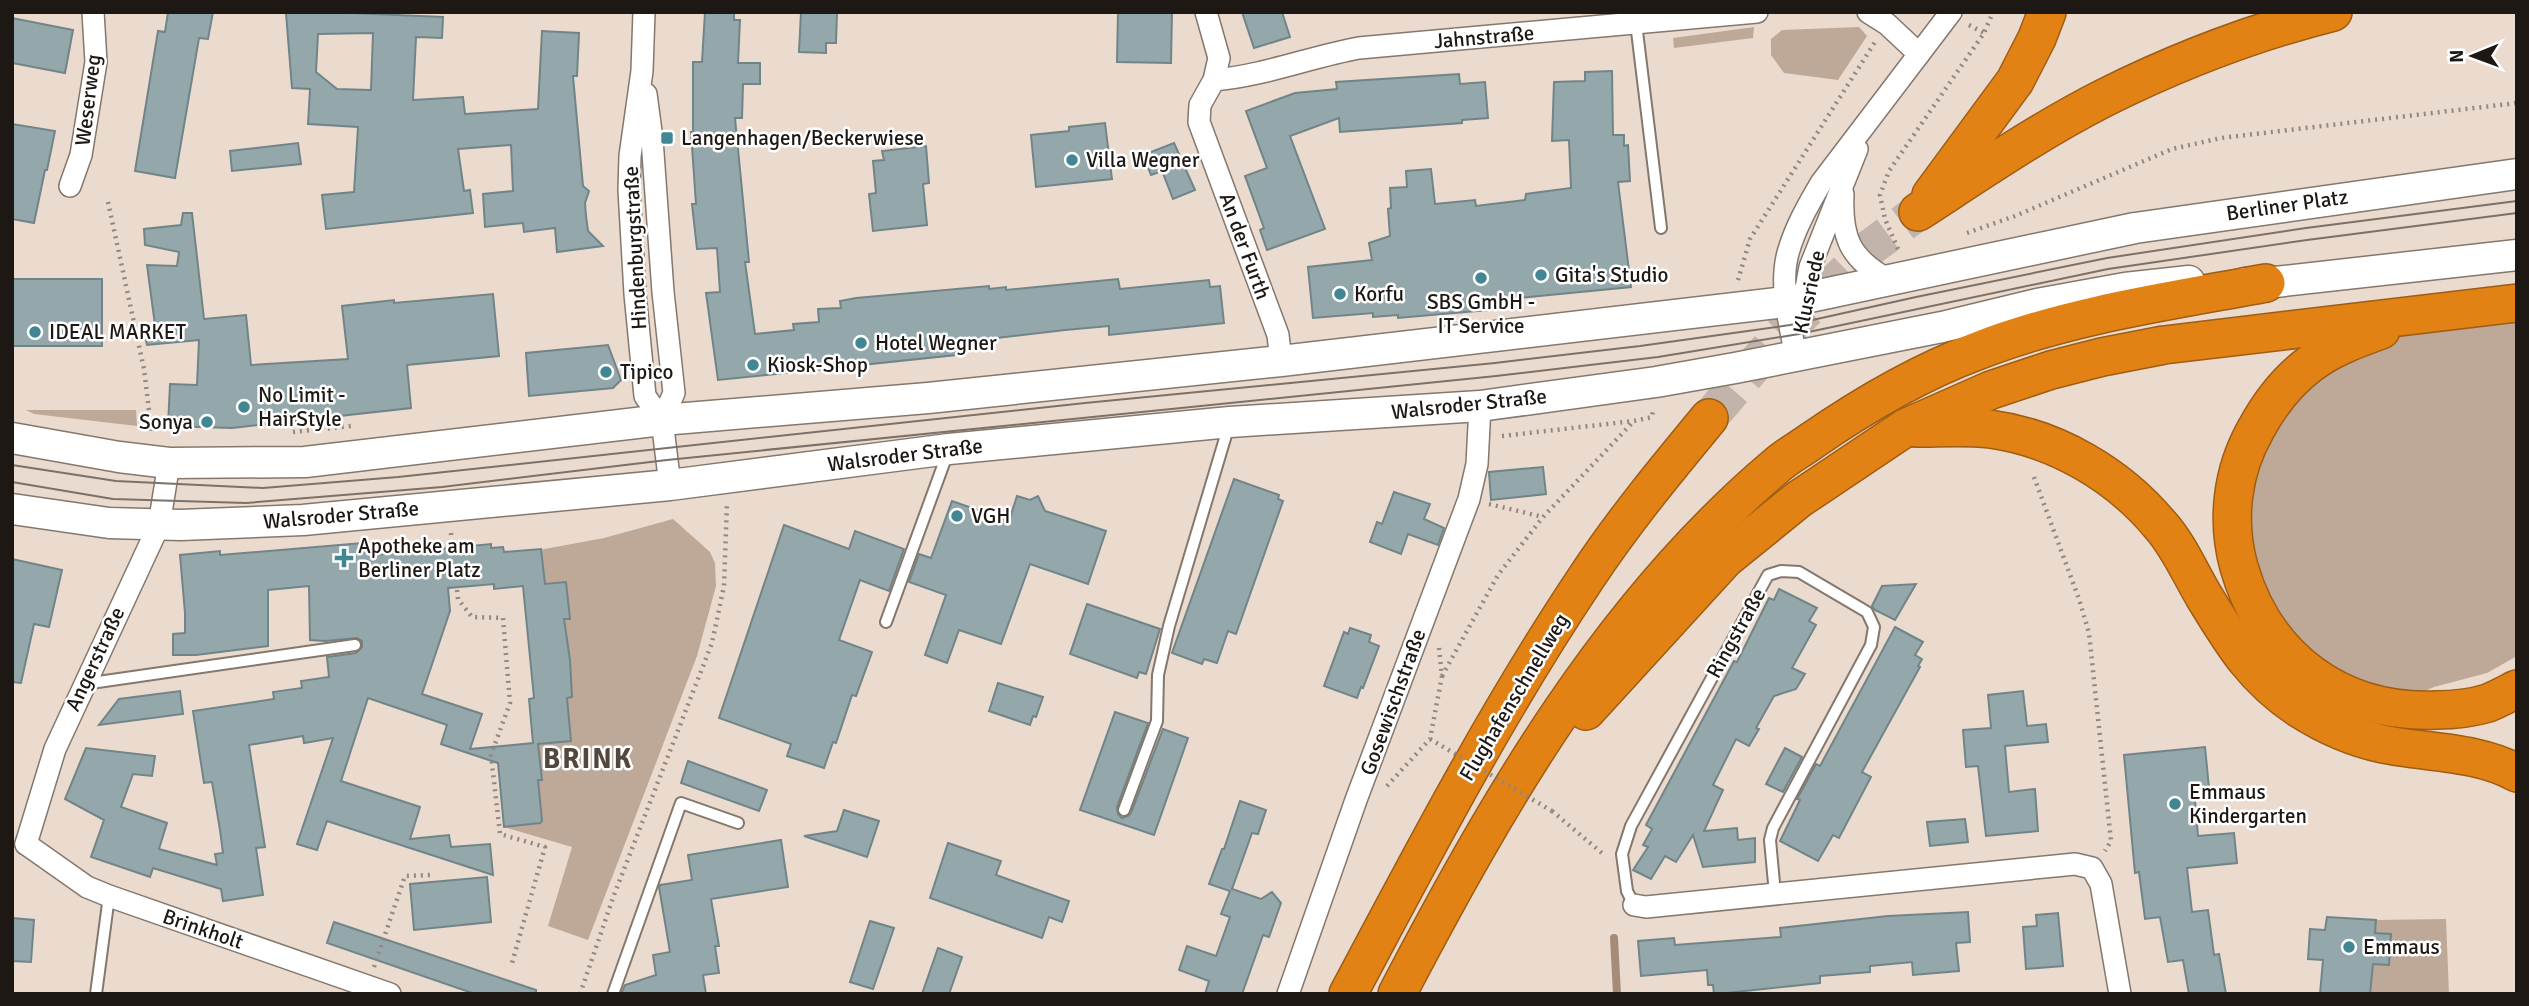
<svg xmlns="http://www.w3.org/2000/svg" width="2529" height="1006" viewBox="0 0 2529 1006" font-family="Signika,sans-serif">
<rect width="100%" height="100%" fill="#ebdbcf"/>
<g fill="#bea999">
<path d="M1754,27L1753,38L1674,48L1673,38Z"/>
<path d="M1859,27L1867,36L1838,80L1784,73L1771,55V39L1782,30Z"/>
<path d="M2517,320V656L2487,673L2434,687L2421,693L2384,689L2347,677L2295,641L2253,575L2246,491L2295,391L2389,338L2405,334Z"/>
<path d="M26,410H136L137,426L34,414Z"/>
<path d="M673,519L710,552L715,563L716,586L697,656L588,940L548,926L572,847L504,827L540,823L535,780H541L533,745L570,741L566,698L572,697L561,584L567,583L543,585L539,550L604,538Z"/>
<path d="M2446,919L2449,994H2370L2373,964L2389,965L2391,934L2375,933L2376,920Z"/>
</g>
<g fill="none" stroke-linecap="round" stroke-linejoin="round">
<path stroke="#a48c79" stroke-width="8" d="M1614,938L1617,994"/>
</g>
<g fill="#94a8ac" stroke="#718488" stroke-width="2" fill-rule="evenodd">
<path d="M168,12H213L208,39L199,38L175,178L135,171L158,31L165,32Z"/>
<path d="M705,12H734V20H740L738,63H760V84H743L742,118H735L749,262H745L755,334L794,330L793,324L819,322L818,309L841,308L840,301L856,298L989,286V289L1006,287V290L1118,279L1120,289L1209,280L1210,287L1220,286L1224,323L1109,335V326L1065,330L955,343L956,355L718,380L706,293L720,292L717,248L697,249L692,204H696L691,132H693V62H702Z"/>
<path d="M801,12H837L836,43H826V53L799,52Z"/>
<path d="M1118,12H1172L1171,63L1117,62Z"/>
<path d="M1242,12H1282L1290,37L1254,48Z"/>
<path d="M286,13H350L443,17L442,38L416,37L413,100L463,97L465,114L538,109L542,31L579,33L577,76H573L583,186L589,191L585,203L586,216L588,231L603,246L557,252L555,228L524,232L523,223L485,227L483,194L513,191L511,145L458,149L464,191L470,190L473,213L326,229L322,195L354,192L358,127L308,124L310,89L292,88ZM373,33L371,90L337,89L316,72L318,34Z"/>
<path d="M12,18L73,30L65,73L12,63Z"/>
<path d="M1612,71L1613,135H1624V146L1628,145L1630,181L1618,182L1631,287L1499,300L1500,309L1454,313L1398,318V315L1373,317V313L1313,318L1308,267L1372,260L1369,243L1390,236L1388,209L1391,208L1390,188L1407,187L1406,171L1431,169L1435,204L1475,200L1476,206L1525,200L1526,194L1571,188L1569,140L1552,141L1554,82L1585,81V72Z"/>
<path d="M1459,74L1460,84L1485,82L1488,118L1462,120V123L1340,132L1339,118L1290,136L1325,229L1267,250L1260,230L1264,228L1245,176L1267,168L1246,111L1295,93L1337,89L1336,82Z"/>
<path d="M1105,123L1112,179L1036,187L1031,135L1069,131V127Z"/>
<path d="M12,124L55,131L47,170H45L34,223L12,219Z"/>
<path d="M298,143L301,164L232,171L230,151Z"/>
<path d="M1174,143L1195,190L1173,199L1162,171L1151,175L1143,155Z"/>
<path d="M926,146L929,183L923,184L927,225L873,231L869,194L876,193L873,161L884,160L882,151Z"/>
<path d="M183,213H192L204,319L246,315L251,365L348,359L342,306L394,300V303L493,294L499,356L407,365L411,408L232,428L168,426L170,384L197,385L199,340L147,345L143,326L155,325L147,265L177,266L179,252L145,245L144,229L181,225Z"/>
<rect x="12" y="279" width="90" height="67"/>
<path d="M608,345L621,380L613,388L529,396L526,353Z"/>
<path d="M1543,467L1546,494L1491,500L1489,472Z"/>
<path d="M1234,479L1279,495L1278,499L1283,501L1236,634L1228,631L1217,663L1204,659L1202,664L1172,653Z"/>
<path d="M1394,492L1430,504L1424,519L1444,528L1438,545L1408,534L1401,554L1370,542L1377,522L1382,524Z"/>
<path d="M1017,496L1030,500L1038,496L1045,511L1106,531L1088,584L1030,564L1001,644L959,630L947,663L925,655L946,595L909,582L919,554L931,558L952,501L1009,521Z"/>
<path d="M784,525L849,549L855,531L904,549L889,591L860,580L839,640L872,652L856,696L852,695L836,743L833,742L824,768L787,756L791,744L719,718Z"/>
<path d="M374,542L375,555L491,544V548L503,547L504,552L541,549L545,584L566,582L570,619H564L570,660L572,697L567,698L571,741L538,744L542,780H538L542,821L540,823L504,827L498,763L441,744L447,725L368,698L341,781L420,807L410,839L449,835L451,847L490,844L493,875L327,821L317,850L297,844L333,738L304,743L303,736L249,745L265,847L256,848L263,895L223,901L221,889L153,868L150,877L91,857L104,820L65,799L86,748L155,756L152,776L133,774L121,807L167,823L159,849L217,865L215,854L223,853L220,830L212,782L204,783L193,711L274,699L273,692L302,688L301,681L329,677L327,657L356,653L362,647V641L357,638L325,641L310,640L309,586L268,590V646L196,655H173V634L185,633V613L180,555L220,551V555ZM494,584V589L523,586L534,698L529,699L533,743L470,749L482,714L422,694L450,611L448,588Z"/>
<path d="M12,559L62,570L49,627L34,624L21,683L12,682Z"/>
<path d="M1916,584L1895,620L1875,610L1872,606L1882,586Z"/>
<path d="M1779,589L1817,608L1809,621L1816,625L1792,668L1805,674L1796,689L1774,696L1756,728L1759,729L1749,746L1736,739L1713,785L1723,790L1704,831L1737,828L1738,840L1755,838V862L1703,867L1693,835L1676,862L1665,856L1651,879L1633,870L1648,847L1643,845L1652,829L1646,825L1734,661L1737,662L1769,598L1774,600Z"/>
<path d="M1087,604L1160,629L1146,674L1139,672L1137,678L1070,654Z"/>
<path d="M1895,627L1923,642L1915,655L1922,659L1918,666L1920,667L1862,772L1871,777L1839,838L1833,835L1818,861L1780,841L1800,800L1797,799L1816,764L1820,766Z"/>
<path d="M1350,628L1371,635L1369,642L1379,646L1363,688L1361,687L1357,698L1324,686L1344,632L1348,634Z"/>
<path d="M998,683L1043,697L1036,717L1033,716L1030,725L989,711Z"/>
<path d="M180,691L183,714L99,725L119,699Z"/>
<path d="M2023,691L2027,726L2046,724L2048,742L2005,746L2009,792L2035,789L2038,831L1986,836L1978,766L1966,767L1963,730L1991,728L1988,695Z"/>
<path d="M1115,712L1148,723L1117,807L1118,814L1122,818L1128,816L1131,813L1163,729L1188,738L1154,835L1080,810Z"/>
<path d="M2205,747L2209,788L2194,789L2198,836L2234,833L2237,863L2187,868L2192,912L2208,910L2214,955L2219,954L2226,994H2189L2183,960L2168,962L2160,917L2145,919L2139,872L2135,873L2124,755Z"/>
<path d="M1785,748L1802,757L1783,792L1766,784Z"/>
<path d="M688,761L767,790L759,811L681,783Z"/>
<path d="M1240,801L1266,810L1258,834L1252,833L1232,889L1261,899L1272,892L1281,903L1269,937L1263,935L1242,994H1205L1209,981L1179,970L1187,946L1216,956L1230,917L1221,914L1230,891L1209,884L1222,849H1224Z"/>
<path d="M844,810L879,821L867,857L804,836L837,831Z"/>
<path d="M1965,819L1968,842L1930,846L1927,822Z"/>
<path d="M781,840L788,887L711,899L719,946H715L719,973L703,975L706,994H621L625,985L656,975L653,955L670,952L659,887L660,885L692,880L688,855Z"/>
<path d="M948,843L1001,861L996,875L1069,901L1062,922L1049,917L1042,938L930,898Z"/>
<path d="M487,877L491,922L414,930L410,884Z"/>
<path d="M1968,912L1970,942L1956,943L1959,971L1913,975L1912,962L1870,966V972L1820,976V983L1717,994H1714L1713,985H1708L1707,970L1641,976L1638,941L1674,938L1675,945L1781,937L1780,928L1888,916Z"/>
<path d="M2058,913L2063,966L2026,969L2023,927L2037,926L2036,915Z"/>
<path d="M2327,917L2376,920L2375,933L2391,934L2389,965L2373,964L2370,994H2320L2323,960L2308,959L2310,929L2325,930Z"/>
<path d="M12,918L34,920L31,962L12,961Z"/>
<path d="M870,921L894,928L873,989L850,982Z"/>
<path d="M334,922L536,990V994H475L327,943Z"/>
<path d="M938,948L962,957L949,994H922Z"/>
</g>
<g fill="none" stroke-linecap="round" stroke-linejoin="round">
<path stroke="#c2b4aa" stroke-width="37" stroke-dasharray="37 18" stroke-linecap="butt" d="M1709,418L1774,342L1871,247L1918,212"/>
<g stroke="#84776c" stroke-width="14">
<g id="lane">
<path d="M1636,23L1661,228"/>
<path d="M886,622L948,452"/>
<path d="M84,684L355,645"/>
<path d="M1124,810L1157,721L1158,675L1169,626L1229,425"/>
<path d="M1634,905L1627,891L1622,854L1631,826L1768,575L1781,571L1799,572L1867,612L1874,627L1871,645L1773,828L1770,840L1775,894"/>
<path d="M96,994L109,896"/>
<path d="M613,994L681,803L738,823"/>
</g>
</g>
<g stroke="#84776c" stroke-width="24">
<g id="street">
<path d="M644,12L642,71L630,156L629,190L635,294L645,396L662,420L670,485"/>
<path d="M1206,12L1219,58L1214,80L1200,105L1199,122L1278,335L1281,361"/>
<path d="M1868,12L1887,24L1919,54"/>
<path d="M1214,80C1263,76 1310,57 1359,48L1757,12"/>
<path d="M646,94L652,139L663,292L674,393L662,420"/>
<path d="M70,186L81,155L96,62L93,12"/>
<path d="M1843,194C1841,238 1850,259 1889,280"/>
<path d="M1802,310L1810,267L1857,149"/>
<path d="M1796,357C1790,324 1779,286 1788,253C1795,228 1808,205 1821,183L1951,12"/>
<path d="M26,844L55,749L159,525L169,463"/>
<path d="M26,844L87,887L109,896L390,994"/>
<path d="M1634,905L1646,907L2075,864L2092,868L2101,884L2120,994"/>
<path d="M1288,994L1356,800L1469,499L1477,464L1480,406"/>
</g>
</g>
<g stroke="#84776c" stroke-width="33">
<g id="secondary">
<path d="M2246,283H2266L2517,255"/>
<path d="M12,438L119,457L169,463L305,462L662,420L928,398L1281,361L1786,302L2135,228L2517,174"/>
<path d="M12,509L109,523L181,525L303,520L670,485L949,449L1230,422L1480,406L1656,382L1735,368L1942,327L2037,304L2125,288L2189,281"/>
</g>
</g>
<g stroke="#9d5d14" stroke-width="40">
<g id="highway">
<path d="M1931,195L2015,81L2037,38L2047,12"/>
<path d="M1918,212C1978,173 2039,131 2104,98C2176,62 2254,32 2333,12"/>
<path d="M2381,330C2356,339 2331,348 2310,364C2287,381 2269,405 2256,429C2232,471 2226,520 2239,567C2265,658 2340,714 2436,710C2453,710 2472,708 2488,703C2498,699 2507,694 2517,689"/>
<path d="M1916,428C1940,428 1966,426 1990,429C2056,438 2119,475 2161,526C2179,546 2191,575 2205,598C2233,644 2254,679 2300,709C2325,725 2355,738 2383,744C2426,753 2477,751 2517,773"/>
<path d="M1586,711L1725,559L1799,499L1905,428L1991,390L2051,370L2102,357L2164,345L2517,303"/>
<path d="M1348,994C1423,853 1497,711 1586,578C1623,522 1666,470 1709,418"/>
<path d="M1397,994C1497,803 1609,607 1776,466C1786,457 1799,450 1810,442C1862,406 1918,373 1977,351C2069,315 2169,301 2266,283"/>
</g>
</g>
<g stroke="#93877f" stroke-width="4.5" stroke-dasharray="2 5" stroke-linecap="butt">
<path d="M1969,25L1984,33"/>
<path d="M108,202L144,369L152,435"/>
<path d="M1967,233L2015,216L2172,149L2221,138L2517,103"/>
<path d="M1898,249L1885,219L1880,195L1889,171L1984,33L1993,12"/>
<path d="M1738,280L1750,239L1875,42"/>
<path d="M293,432L351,426"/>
<path d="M1502,436L1634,421L1652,417L1653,410"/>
<path d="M2034,477L2079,599L2089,633L2111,841L2105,851"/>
<path d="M1489,504L1543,517"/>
<path d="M451,533L452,549"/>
<path d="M457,590L458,599L472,617L503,618L510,703L491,755L500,834L545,847L512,963"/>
<path d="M1442,676L1498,575L1543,517L1634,421"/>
<path d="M1387,786L1430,739L1442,676L1439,648"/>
<path d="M1552,811L1603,854"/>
<path d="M374,967L405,876L431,875"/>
<path d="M580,994L614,895L712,643L724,586L727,502"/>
</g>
<use href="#lane" stroke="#fff" stroke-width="10"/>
<use href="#street" stroke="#fff" stroke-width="21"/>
<use href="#secondary" stroke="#fff" stroke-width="30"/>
<use href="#highway" stroke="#e28214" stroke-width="37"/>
<g stroke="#7b7169" stroke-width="2">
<path d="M12,465L116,481L263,488L398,477L1085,403L1495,363L1640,346L1790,325L1916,297L2107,258L2306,228L2517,201"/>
<path d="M12,482L113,499L246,503L442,487L667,460L1496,376L1658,357L1799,334L2108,269L2307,240L2517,213"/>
</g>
<path stroke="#93877f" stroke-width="4.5" stroke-dasharray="2 5" stroke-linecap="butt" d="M1430,739L1552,811"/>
</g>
<g fill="#418693" stroke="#fff" stroke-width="2.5">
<rect x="660" y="131" width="14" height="14" rx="3.5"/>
<circle cx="1072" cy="160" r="7"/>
<circle cx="1541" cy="275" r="7"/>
<circle cx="1481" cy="278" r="7"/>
<circle cx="1340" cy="294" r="7"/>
<circle cx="35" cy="332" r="7"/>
<circle cx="861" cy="343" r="7"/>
<circle cx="753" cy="365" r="7"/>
<circle cx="606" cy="372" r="7"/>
<circle cx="244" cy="407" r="7"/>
<circle cx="207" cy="422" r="7"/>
<circle cx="957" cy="516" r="7"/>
<path d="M340.5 547.5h7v7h7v7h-7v7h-7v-7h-7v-7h7z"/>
<circle cx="2175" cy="804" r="7"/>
<circle cx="2349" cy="947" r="7"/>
</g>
<g text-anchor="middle" stroke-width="5" stroke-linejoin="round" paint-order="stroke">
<g font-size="21" fill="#1e1814" stroke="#fff">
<text transform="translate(1484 37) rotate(-5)" y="7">Jahnstraße</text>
<text transform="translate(88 100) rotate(-83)" y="7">Weserweg</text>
<text transform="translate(2287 205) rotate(-8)" y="7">Berliner Platz</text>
<text transform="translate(1245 246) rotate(70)" y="7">An der Furth</text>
<text transform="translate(635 248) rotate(-93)" y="7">Hindenburgstraße</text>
<text transform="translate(1809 292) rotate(-78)" y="7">Klusriede</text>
<text transform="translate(1469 404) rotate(-6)" y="7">Walsroder Straße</text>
<text transform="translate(905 455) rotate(-7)" y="7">Walsroder Straße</text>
<text transform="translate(341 515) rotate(-5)" y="7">Walsroder Straße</text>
<text transform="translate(1736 633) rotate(-61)" y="7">Ringstraße</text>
<text transform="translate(95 659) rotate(-65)" y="7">Angerstraße</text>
<text transform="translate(1514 697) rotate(-59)" y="7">Flughafenschnellweg</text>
<text transform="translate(1393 702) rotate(-70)" y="7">Gosewischstraße</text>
<text transform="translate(203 929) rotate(19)" y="7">Brinkholt</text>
</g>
<g font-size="21" fill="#1e1814" stroke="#fff" text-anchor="start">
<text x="681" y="145">Langenhagen/Beckerwiese</text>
<text x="1086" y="167">Villa Wegner</text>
<text x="1555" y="282">Gita's Studio</text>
<text x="1354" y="301">Korfu</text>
<text x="1481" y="309" text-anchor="middle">SBS GmbH -<tspan x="1481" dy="24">IT Service</tspan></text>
<text x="49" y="339">IDEAL MARKET</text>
<text x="875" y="350">Hotel Wegner</text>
<text x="767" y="372">Kiosk-Shop</text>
<text x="620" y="379">Tipico</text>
<text x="258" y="402">No Limit -<tspan x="258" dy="24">HairStyle</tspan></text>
<text x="193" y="429" text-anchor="end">Sonya</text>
<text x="971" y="523">VGH</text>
<text x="358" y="553">Apotheke am<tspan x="358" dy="24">Berliner Platz</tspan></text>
<text x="2189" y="799">Emmaus<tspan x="2189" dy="24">Kindergarten</tspan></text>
<text x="2363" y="954">Emmaus</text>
</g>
<g font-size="28" font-weight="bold" letter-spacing="2" fill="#53473d" stroke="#fff">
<text x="588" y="768">BRINK</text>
</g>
</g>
<rect width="2529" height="1006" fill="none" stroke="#1e1814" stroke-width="28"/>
<g transform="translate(2473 56) rotate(269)" stroke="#ffffff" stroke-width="5" paint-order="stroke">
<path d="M0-5L12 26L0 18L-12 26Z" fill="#1e1814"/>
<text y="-10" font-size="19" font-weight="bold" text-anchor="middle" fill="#1e1814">N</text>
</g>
</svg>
